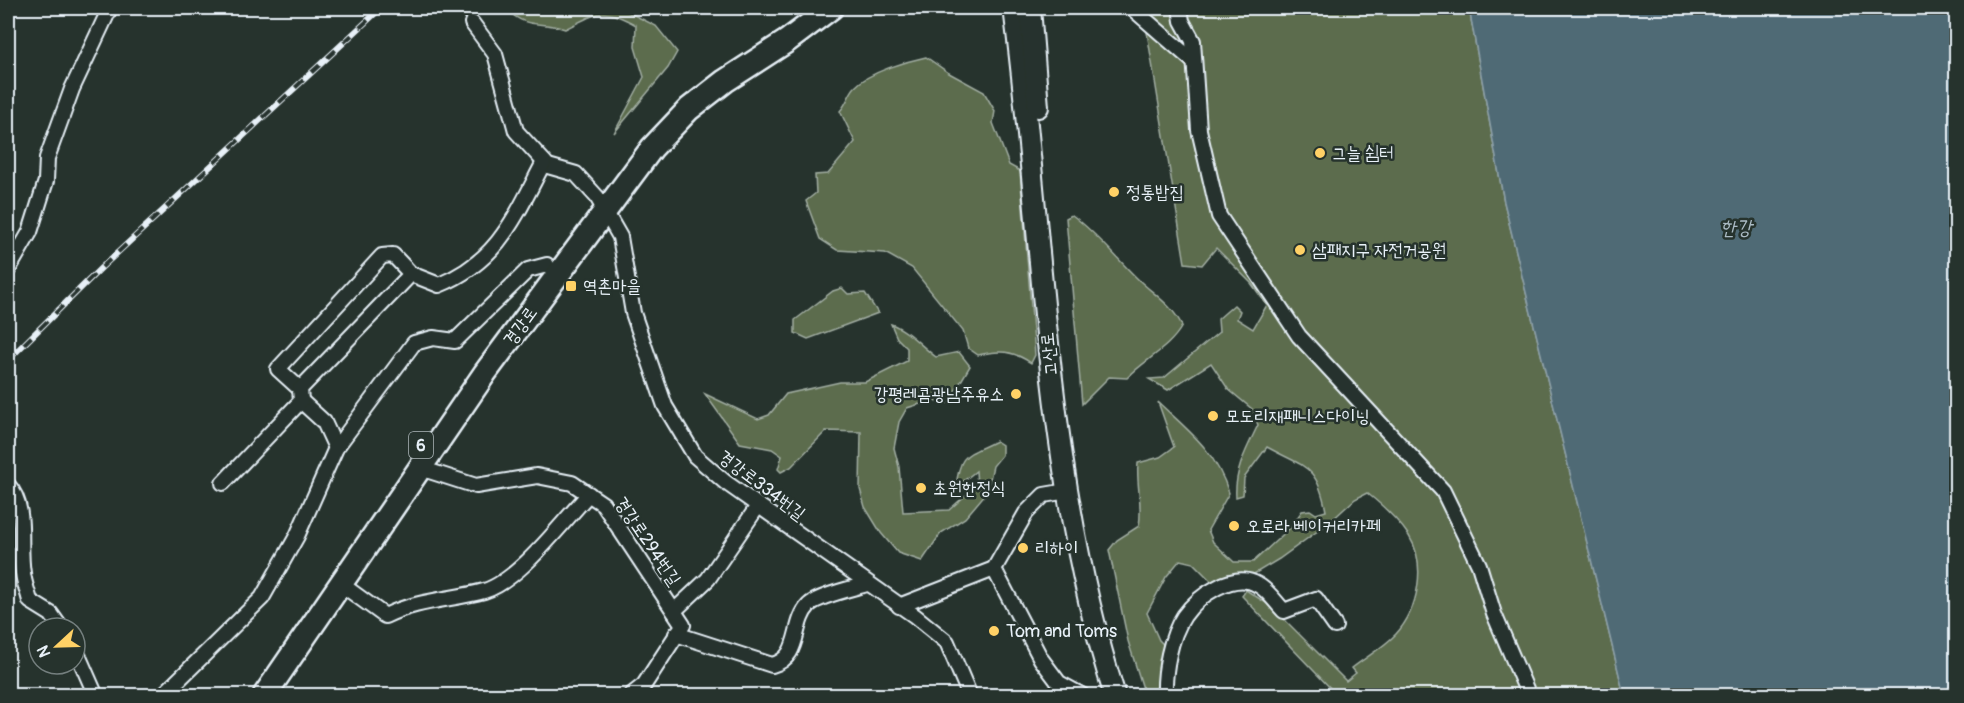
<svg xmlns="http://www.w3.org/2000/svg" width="1964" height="703" viewBox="0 0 1964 703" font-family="Pangolin,'Poor Story',sans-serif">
<rect width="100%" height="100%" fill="#26332d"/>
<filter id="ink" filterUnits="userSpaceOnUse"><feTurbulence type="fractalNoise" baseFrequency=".0167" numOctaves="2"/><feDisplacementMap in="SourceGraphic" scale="12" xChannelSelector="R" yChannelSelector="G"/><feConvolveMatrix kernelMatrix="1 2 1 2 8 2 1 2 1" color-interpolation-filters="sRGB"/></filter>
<g filter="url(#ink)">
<g fill="#5c6c4e" stroke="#a2aea3" stroke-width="1.5">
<path d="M505,8H624V10L656,26L677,52L668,68L614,133L644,77L635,47L636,25C602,6 598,13 565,29C539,20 528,31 505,8Z"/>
<path d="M1143,8H1469L1504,202L1624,695H1337L1242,596L1246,590L1271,606L1346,681L1356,673L1352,668C1366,657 1384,647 1396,634C1418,610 1427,565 1409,536C1398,519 1382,505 1367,493L1355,499L1330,522L1279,559L1254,574L1230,578L1210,588L1211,581L1193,563L1180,560L1166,577L1147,613L1159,640L1169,650L1164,695H1145L1128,641L1109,550L1117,540L1139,526C1143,503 1136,486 1138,463L1160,457L1174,447L1158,402C1190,432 1215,450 1229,493L1208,530L1213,542L1234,562H1253L1290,528L1302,511L1310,510L1316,514L1326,511C1317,464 1305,468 1267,447L1244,478L1243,495L1236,497C1234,471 1247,448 1258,425L1252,409L1228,389L1211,363L1168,390L1149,379L1164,378L1219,332L1218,319L1234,305L1240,311L1237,319L1253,329L1267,305L1251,283L1216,248L1202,265L1185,263Z"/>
<path d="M926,57L949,73L984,92L995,111L993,123L1009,165L1020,171L1035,355L1031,363C1012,350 999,350 978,355L968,348L963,331L912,268L885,253L837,250L820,239L806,201L816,193L815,175L828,174L855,142L840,111C847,104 849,93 855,87C869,72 907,61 926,57Z"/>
<path d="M1072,215C1098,234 1117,259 1140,281C1155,295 1174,307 1182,326C1170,348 1144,360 1127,378L1109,377L1082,404L1066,218Z"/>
<path d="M842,288L848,294L865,293L878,313L808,339L795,333V320L833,291Z"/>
<path d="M891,324C908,330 922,347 936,357L959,352L970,366L948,403L933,400L907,408L899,422L894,448L899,467L903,512L949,510L977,485L976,471L956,487C960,452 966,456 996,441L1002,445V455L993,466L987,492L965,518L941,533L922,561L898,553L881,533L865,507L860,489L861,432L826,431L791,467L781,472L778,469L782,456L772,449L740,443L705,394L758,419L769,415L786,394L840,382H865L907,361V348L897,338Z"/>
</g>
<path fill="#506a75" stroke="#8da0a9" stroke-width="1.5" d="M1469,8H1956V695H1624L1504,202Z"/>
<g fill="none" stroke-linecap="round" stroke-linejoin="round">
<g stroke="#e8f1f8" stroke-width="18">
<g id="street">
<path d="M1132,8L1194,62"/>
<path d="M1180,8L1182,21L1193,41L1199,130L1219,216L1299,336L1443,491L1479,565L1494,614L1529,696"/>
<path d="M472,23L495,54L516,131L548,166L576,174L597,197L620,237L633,313L665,406L695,456L725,482L915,616L947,642L970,696"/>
<path d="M8,270L30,232L46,181L47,158L72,89L110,8"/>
<path d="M300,389L278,369L382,256L393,255L411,274"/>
<path d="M301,401L324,422L336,448"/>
<path d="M420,468L476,486L537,476L572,483L603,504L683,625L644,685L630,696"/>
<path d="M223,483L301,401L300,389L411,274L439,285C499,261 516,215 544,162"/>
<path d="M8,485C28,507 18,546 23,573C24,583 28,592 30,601L51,614L61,628"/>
<path d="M994,569L1041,659L1059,683L1083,696"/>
<path d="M341,584L385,616C417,600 451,600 484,591C519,581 563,521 589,494"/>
<path d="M899,606L994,569L1026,513L1044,495L1067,491"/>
<path d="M674,611L708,579L758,506"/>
<path d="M676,634L772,665C802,657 791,624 809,605C818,596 854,588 867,584"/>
<path d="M75,648L96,696"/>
<path d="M162,696L262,598L297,536L336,448L414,343L433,338L455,341L528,270L547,265"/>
<path d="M1165,696C1164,671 1170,637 1184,616C1198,596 1234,570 1258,585C1268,590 1276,603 1284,611L1316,599L1335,626"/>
</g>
</g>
<g stroke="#e8f1f8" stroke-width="24">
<g id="secondary">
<path d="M1014,8C1044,237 1044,473 1115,696"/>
<path d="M1030,8L1038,107"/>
</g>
</g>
<g stroke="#e8f1f8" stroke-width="27">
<path id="primary" d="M264,696L485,373L652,148L689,109L725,81L787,41L831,8"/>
</g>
<use href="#street" stroke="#26332d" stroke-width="14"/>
<use href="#secondary" stroke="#26332d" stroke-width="20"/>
<use href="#primary" stroke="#26332d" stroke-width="22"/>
<g stroke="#e8f1f8" stroke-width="6">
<path id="rail" d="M8,360L101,268L381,8"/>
</g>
<use href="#rail" stroke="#26332d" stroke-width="4" stroke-dasharray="11" stroke-linecap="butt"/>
</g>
</g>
<g fill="#ffd166" stroke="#26332d" stroke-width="2">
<circle cx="1320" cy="153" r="6"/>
<circle cx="1114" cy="192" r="6"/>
<circle cx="1300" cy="250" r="6"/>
<rect x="565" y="280" width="12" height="12" rx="3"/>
<circle cx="1016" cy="394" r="6"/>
<circle cx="1213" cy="416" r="6"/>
<circle cx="921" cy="488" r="6"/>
<circle cx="1234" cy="526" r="6"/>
<circle cx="1023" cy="548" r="6"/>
<circle cx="994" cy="631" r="6"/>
</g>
<g text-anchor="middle" stroke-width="5" stroke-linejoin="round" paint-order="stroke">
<rect fill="#26332d" stroke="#aeb8bb" stroke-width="1.5" x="409" y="432" width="24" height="26" rx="4.5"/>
<g font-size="16" font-weight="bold" fill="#e8f1f8">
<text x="421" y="451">6</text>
</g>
<g font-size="18" fill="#e8f1f8" stroke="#26332d" text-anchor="start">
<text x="1332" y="159">그늘 쉼터</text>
<text x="1126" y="198">정통밥집</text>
<text x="1312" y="256">삼패지구 자전거공원</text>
<text x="583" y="292">역촌마을</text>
<text x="1004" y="400" text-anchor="end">강평레콤광남주유소</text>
<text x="1225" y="422">모도리재패니스다이닝</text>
<text x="933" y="494">초원한정식</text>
<text x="1246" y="532">오로라 베이커리카페</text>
<text x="1035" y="554">리하이</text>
<text x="1006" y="637">Tom and Toms</text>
</g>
<g font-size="18" fill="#e8f1f8" stroke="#26332d">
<text transform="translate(520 326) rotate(-54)" y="6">경강로</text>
<text transform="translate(1049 354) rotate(-96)" y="6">고산로</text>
<text transform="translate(762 485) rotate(37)" y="6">경강로334번길</text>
<text transform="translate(648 541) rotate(56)" y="6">경강로294번길</text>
</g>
<g font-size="20" font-style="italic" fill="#abbbc4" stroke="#26332d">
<text x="1736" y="234">한강</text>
</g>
</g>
<rect width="1964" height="703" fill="none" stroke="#26332d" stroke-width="30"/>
<rect x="15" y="15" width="1934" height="673" fill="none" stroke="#e8f1f8" stroke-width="2" filter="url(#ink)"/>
<g transform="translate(57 646) rotate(248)"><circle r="28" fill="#26332d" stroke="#747f7e" stroke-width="1.5"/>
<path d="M0-4.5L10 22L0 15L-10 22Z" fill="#ffd166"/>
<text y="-9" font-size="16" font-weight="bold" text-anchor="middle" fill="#e8f1f8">N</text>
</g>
</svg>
